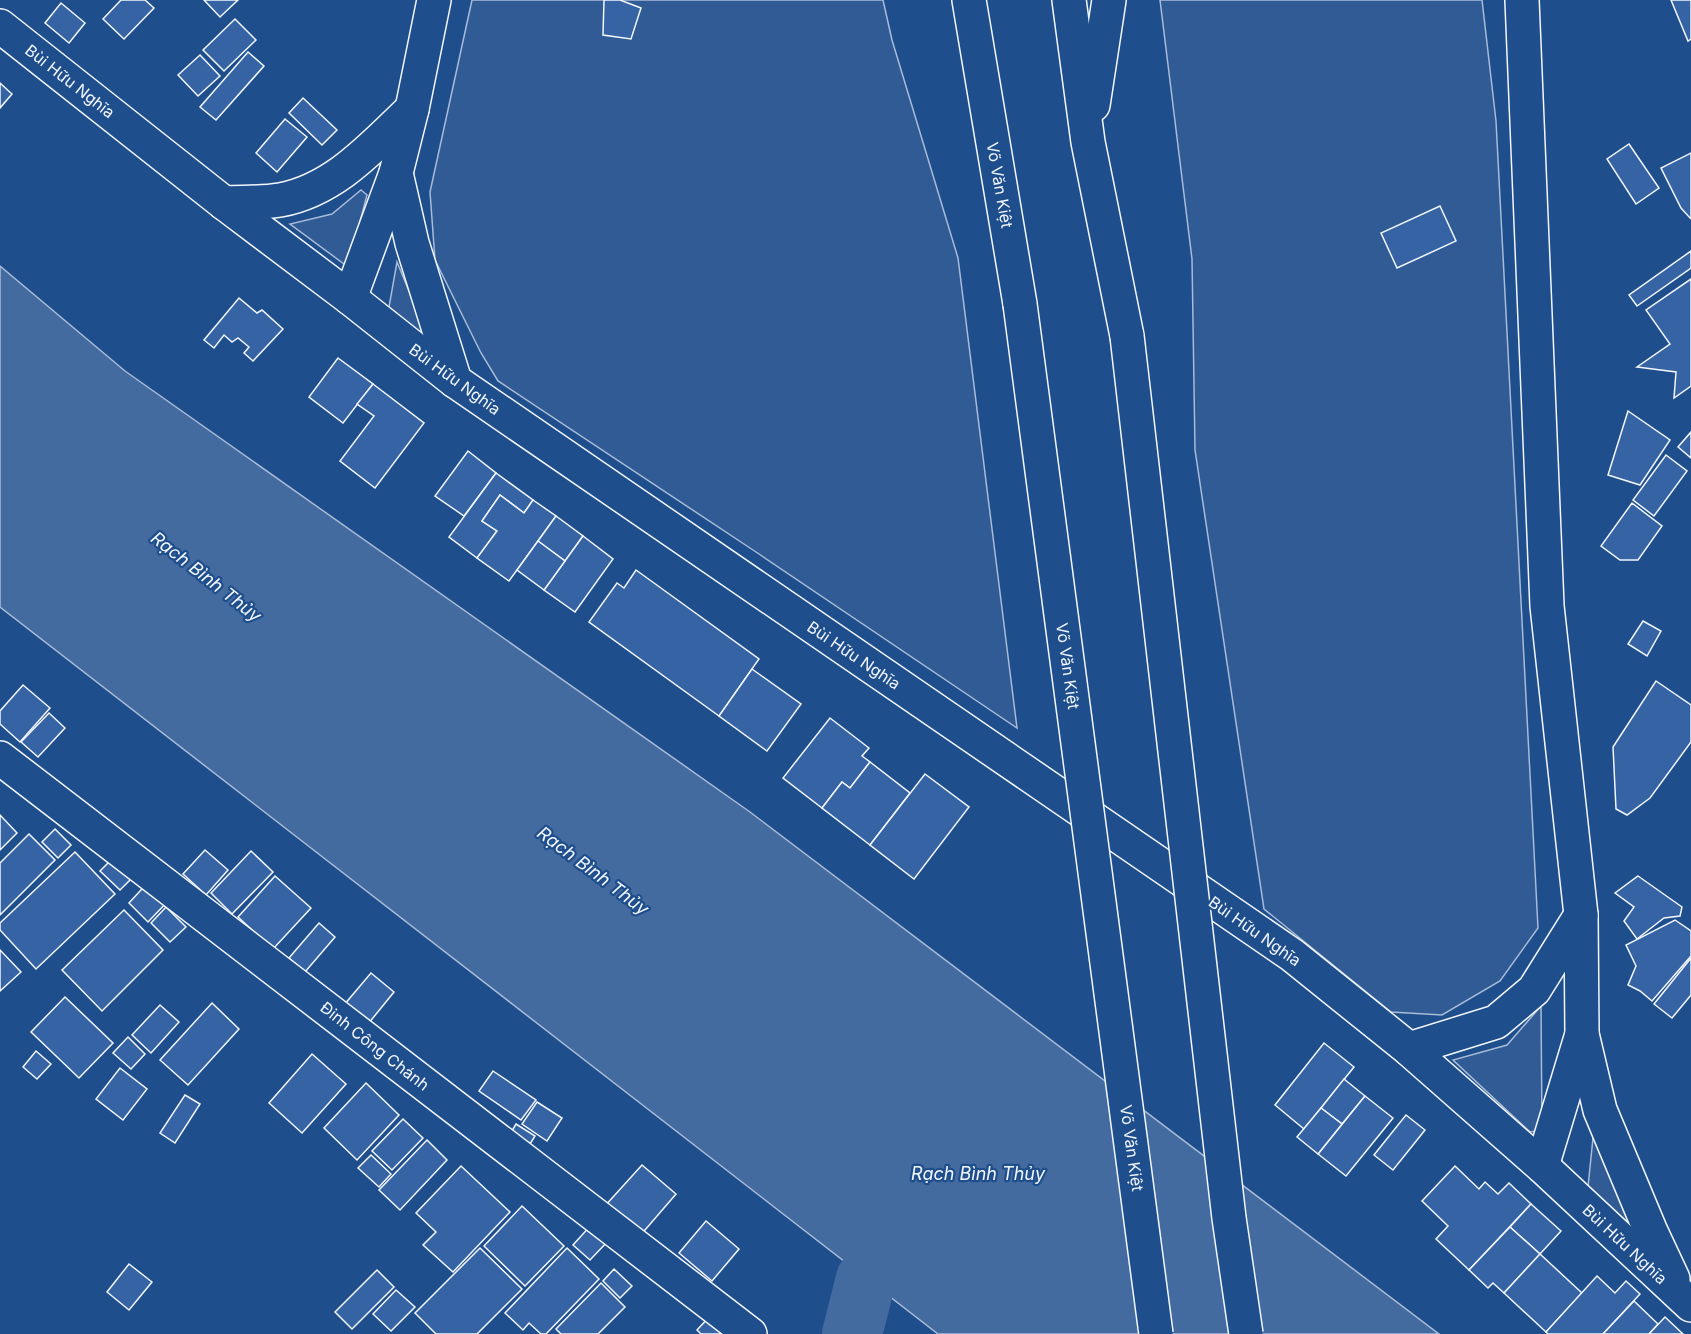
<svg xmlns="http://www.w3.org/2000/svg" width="1691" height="1334" viewBox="0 0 1691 1334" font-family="Inter,sans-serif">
<rect width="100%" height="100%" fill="#1f4e8c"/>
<g fill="#305b95" stroke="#a8bbd7" stroke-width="1.5">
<path d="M472,0H883L892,40L958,258L1017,728L756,552L498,381L481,353L435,260L430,192Z"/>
<path d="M1160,0H1482L1496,121L1538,928L1500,981L1442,1015L1391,1012L1264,909L1195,450L1192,259Z"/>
<path d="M361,190L367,195L348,267L290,224L332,214Z"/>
<path d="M397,262L430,342L389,307Z"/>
<path d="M1541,1006L1542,1130L1530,1132L1453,1060L1507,1045Z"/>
<path d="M1594,1128L1640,1238L1588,1187Z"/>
</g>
<path fill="#446ba0" stroke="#a8bbd7" stroke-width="1.5" d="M0,266L125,371L750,812L1439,1334H938L0,607Z"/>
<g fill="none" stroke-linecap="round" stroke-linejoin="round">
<path stroke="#446ba0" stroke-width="60" d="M852,1334L866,1279"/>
</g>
<g fill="#3563a3" stroke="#f2f6ff" stroke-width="1.5">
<path d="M121,0H145L154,8L124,39L103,19Z"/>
<path d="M204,0H238L220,17Z"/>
<path d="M604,0H620L641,8L631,39L603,35Z"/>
<path d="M1671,0H1691V39L1688,41Z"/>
<path d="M61,3L85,23L69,43L45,23Z"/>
<path d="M235,19L256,40L224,71L203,50Z"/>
<path d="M248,52L264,66L216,120L200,107Z"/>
<path d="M200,55L220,76L198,96L178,75Z"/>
<path d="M0,83L12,94L0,108Z"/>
<path d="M303,98L337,130L322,145L289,113Z"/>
<path d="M285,119L307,137L277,172L256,153Z"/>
<path d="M1629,144L1659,188L1636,204L1607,159Z"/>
<path d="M1691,153V219L1681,208L1661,168Z"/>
<path d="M1440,206L1456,241L1397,268L1381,233Z"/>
<path d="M1691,251V268L1637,306L1629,295Z"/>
<path d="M1691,279V386L1674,398L1676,372L1637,367L1670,344L1646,310Z"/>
<path d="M239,298L257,313L262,310L283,329L253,361L244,353L249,347L238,338L232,342L224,335L214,348L204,340Z"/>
<path d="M338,358L373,384L343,423L309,397Z"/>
<path d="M373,384L424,423L375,488L340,461L374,416L357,404Z"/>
<path d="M1628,411L1670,440L1640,485L1608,475Z"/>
<path d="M1691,432V458L1678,447Z"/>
<path d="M468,451L496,473L464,516L435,496Z"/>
<path d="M1666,455L1687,471L1654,516L1633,500Z"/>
<path d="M496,473L533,500L524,513L500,495L482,521L497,531L477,558L449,537Z"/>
<path d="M500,495L524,513L533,500L556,516L509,581L477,558L497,531L482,521Z"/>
<path d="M1632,503L1662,526L1638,560H1620L1601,546Z"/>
<path d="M556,516L583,536L565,561L538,541Z"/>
<path d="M583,536L613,559L575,612L544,590Z"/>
<path d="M538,541L565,561L544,590L517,570Z"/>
<path d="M636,570L759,659L719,716L589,622L617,583L624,588Z"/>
<path d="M1643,621L1661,631L1647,656L1628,644Z"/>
<path d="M752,669L801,704L767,751L719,716Z"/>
<path d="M1656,681L1691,705V742L1650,798L1627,815L1616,809L1613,747Z"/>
<path d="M23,685L50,708L20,742L0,724V711Z"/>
<path d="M49,713L65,728L38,757L21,742Z"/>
<path d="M830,718L869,748L862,756L870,762L850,788L842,782L822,808L783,778Z"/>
<path d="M870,762L910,793L870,845L822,808L842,782L850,788Z"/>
<path d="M925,774L969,807L914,879L870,845Z"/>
<path d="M0,815L17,833L0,850Z"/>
<path d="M55,829L71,845L58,858L42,842Z"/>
<path d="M29,834L55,860L0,915V863Z"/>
<path d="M205,850L228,870L206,895L183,874Z"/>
<path d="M251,851L273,872L232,914L211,893Z"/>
<path d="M75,852L115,894L36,969L0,930V923Z"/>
<path d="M116,855L136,874L120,890L100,871Z"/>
<path d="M275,876L311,908L273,949L238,917Z"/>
<path d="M1638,876L1682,907L1680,916L1664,918L1637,939L1624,921L1634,907L1615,893Z"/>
<path d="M151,879L171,898L148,922L129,903Z"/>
<path d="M166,907L186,927L170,942L151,923Z"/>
<path d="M124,910L163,950L102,1011L62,970Z"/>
<path d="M1675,920L1691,931V956L1652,1001L1640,991L1628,985L1636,966L1626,945Z"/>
<path d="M319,923L335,937L305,972L289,958Z"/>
<path d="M0,950L21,972L0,991Z"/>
<path d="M1691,958V995L1672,1018L1654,1004Z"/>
<path d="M371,973L394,992L368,1024L344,1005Z"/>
<path d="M65,997L113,1043L79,1078L31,1032Z"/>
<path d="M212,1003L239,1029L188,1085L160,1060Z"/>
<path d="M160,1005L179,1022L151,1053L132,1035Z"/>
<path d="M128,1037L145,1054L131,1069L113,1053Z"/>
<path d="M1324,1043L1354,1067L1304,1129L1275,1105Z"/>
<path d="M36,1051L51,1064L37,1079L23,1067Z"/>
<path d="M312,1054L346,1084L302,1133L269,1103Z"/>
<path d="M120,1068L147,1089L123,1120L96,1099Z"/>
<path d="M493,1071L536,1100L521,1120L479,1091Z"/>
<path d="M1344,1079L1365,1096L1342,1124L1321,1108Z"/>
<path d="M366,1083L399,1115L357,1160L324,1128Z"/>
<path d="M185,1095L200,1104L175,1143L160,1133Z"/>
<path d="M1365,1096L1393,1118L1346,1176L1318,1154Z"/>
<path d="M537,1102L562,1118L547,1141L522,1124Z"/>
<path d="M1321,1108L1342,1124L1318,1154L1297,1137Z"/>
<path d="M1406,1115L1425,1130L1393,1170L1374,1155Z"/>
<path d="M403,1119L423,1138L392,1170L372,1151Z"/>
<path d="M516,1124L535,1136L525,1152L506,1141Z"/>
<path d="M427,1140L447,1160L400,1210L379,1190Z"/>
<path d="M371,1155L391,1174L379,1187L358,1168Z"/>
<path d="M642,1165L676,1194L639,1237L604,1207Z"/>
<path d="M461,1166L510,1212L453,1272L423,1245L436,1232L416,1213Z"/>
<path d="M1455,1166L1479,1189L1485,1182L1498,1194L1509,1183L1531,1204L1469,1270L1436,1239L1448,1226L1422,1201Z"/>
<path d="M1531,1204L1561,1231L1540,1254L1510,1227Z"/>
<path d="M522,1206L564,1246L525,1286L484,1246Z"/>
<path d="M706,1221L739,1249L712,1281L679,1253Z"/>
<path d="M592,1224L609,1240L590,1260L573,1245Z"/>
<path d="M1510,1227L1540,1254L1504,1293L1493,1283L1488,1288L1469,1270Z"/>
<path d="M480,1248L522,1289L477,1334H436L415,1313Z"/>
<path d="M567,1248L599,1279L546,1334H541L529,1323L523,1330L505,1313Z"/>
<path d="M1540,1254L1582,1293L1546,1332L1504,1293Z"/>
<path d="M129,1264L152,1282L129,1310L107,1292Z"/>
<path d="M614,1269L632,1286L620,1298L603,1281Z"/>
<path d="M377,1270L394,1287L352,1329L335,1312Z"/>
<path d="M1597,1276L1615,1293L1626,1281L1640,1294L1603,1334H1548L1546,1332Z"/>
<path d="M601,1283L625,1307L598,1334H561L556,1329Z"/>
<path d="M396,1290L415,1307L391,1331L373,1314Z"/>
<path d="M1634,1301L1658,1324L1649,1334H1603Z"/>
<path d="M713,1313L730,1334H701L697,1330Z"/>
<path d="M1665,1317L1683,1334H1649Z"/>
</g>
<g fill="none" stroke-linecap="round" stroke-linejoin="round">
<g stroke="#f2f6ff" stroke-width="36">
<path id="minor" d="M0,758L750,1334"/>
</g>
<g stroke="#f2f6ff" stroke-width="36">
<g id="major">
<path d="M969,0L1020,304"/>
<path d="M1069,0L1088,142L1127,336"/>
<path d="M1522,0L1547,606L1581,915L1582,1034L1542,1166"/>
<path d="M0,26L224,203L350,298L455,381L1292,955L1409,1049L1542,1166L1691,1305"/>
<path d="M1093,105L1109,0"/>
<path d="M396,173L412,243L455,381"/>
<path d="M224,203C242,202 262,203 280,200C335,190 373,146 412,109"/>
<path d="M350,298L396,173L412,109L434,0"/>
<path d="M1582,1034L1600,1110L1651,1232L1673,1279"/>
<path d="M1409,1049L1496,1022L1534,990L1581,915"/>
</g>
</g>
<use href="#minor" stroke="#1f4e8c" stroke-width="33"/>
<use href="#major" stroke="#1f4e8c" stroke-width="33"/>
<g stroke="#f2f6ff" stroke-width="36" stroke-linecap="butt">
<g id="major-bridge">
<path d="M1020,304L1156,1334"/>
<path d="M1127,336L1229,1218L1246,1334"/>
</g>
</g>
<use href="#major-bridge" stroke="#1f4e8c" stroke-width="33"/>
</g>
<g text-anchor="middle" stroke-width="4.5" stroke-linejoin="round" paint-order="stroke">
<g font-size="16" fill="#f2f6ff" stroke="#1f4e8c">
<text transform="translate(70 81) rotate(38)" y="6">Bùi Hữu Nghĩa</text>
<text transform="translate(1000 185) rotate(80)" y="6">Võ Văn Kiệt</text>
<text transform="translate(455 379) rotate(36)" y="6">Bùi Hữu Nghĩa</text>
<text transform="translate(854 655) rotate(34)" y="6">Bùi Hữu Nghĩa</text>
<text transform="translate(1068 666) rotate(82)" y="6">Võ Văn Kiệt</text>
<text transform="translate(1255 931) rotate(35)" y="6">Bùi Hữu Nghĩa</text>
<text transform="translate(375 1046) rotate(38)" y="6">Đinh Công Chánh</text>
<text transform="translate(1132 1148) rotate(82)" y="6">Võ Văn Kiệt</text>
<text transform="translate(1625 1244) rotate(43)" y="6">Bùi Hữu Nghĩa</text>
</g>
<g font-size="18" font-style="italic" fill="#f2f6ff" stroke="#1f4e8c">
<text transform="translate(206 577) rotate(38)" y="6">Rạch Bình Thủy</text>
<text transform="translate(593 871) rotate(37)" y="6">Rạch Bình Thủy</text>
<text x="978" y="1180">Rạch Bình Thủy</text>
</g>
</g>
</svg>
